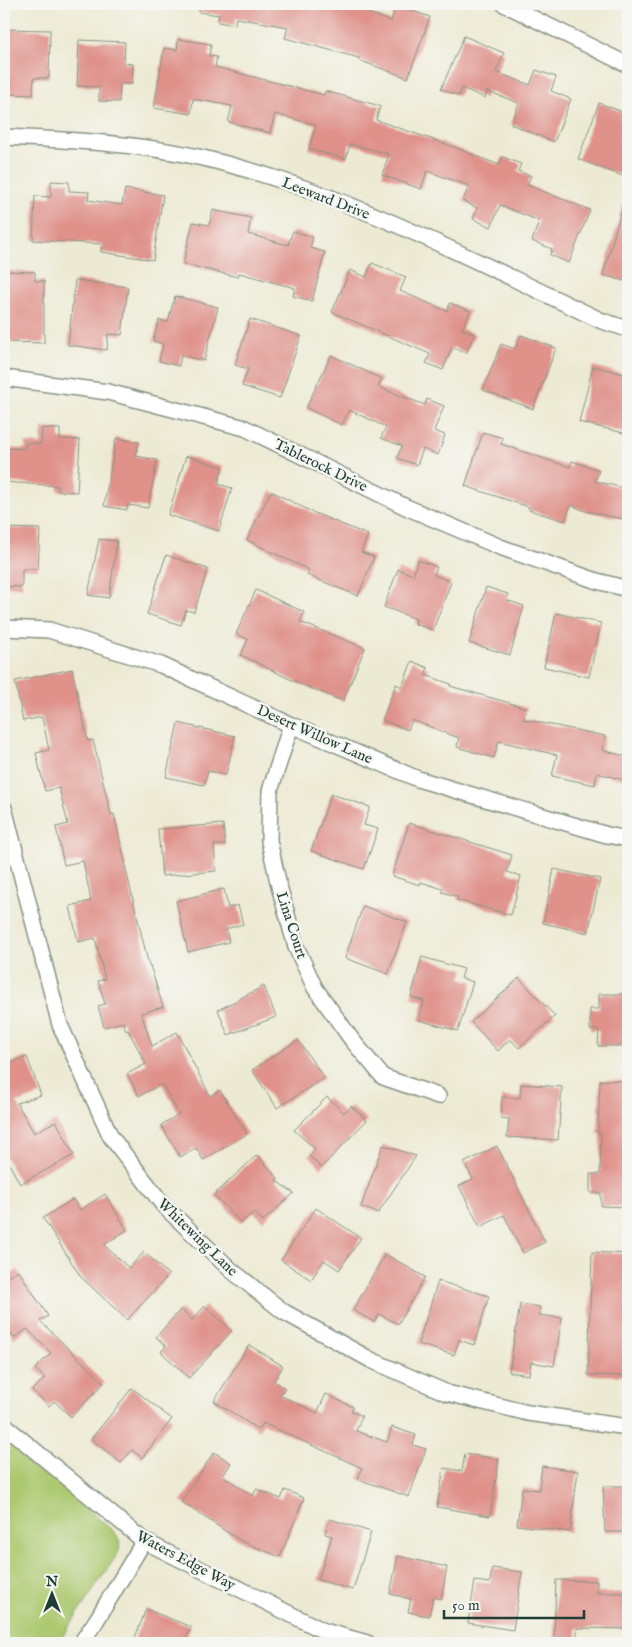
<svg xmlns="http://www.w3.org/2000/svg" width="632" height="1647" viewBox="0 0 632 1647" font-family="'IM FELL English',serif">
<rect width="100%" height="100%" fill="#f6f6f2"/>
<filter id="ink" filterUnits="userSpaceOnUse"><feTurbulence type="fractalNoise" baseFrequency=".02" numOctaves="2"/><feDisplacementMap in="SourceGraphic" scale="10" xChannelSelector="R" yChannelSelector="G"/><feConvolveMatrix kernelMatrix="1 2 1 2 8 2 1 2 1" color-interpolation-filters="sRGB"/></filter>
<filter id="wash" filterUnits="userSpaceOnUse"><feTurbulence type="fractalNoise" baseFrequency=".0096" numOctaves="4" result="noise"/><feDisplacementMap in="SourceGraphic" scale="20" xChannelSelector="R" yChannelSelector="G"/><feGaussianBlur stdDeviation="1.12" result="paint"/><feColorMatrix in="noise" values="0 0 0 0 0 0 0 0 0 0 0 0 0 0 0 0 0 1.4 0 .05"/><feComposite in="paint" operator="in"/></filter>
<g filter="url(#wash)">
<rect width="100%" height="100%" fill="#edead4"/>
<path fill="#acc970" stroke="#668352" d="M4,1436L114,1532C120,1538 121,1546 118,1553L58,1643H4Z"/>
<g id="blocks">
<g fill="#df918a">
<path d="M199,4H344L391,21L396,5L430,17L408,78L358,60L359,58L285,38L288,27L236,18L235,25L218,22L219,15L199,12Z"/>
<path d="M4,29L50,30L49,78H34L33,95L4,94Z"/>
<path d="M464,36L504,53L496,72L530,85L536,70L556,77L551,91L571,99L554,142L511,124L519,103L487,91L485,98L462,88L459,96L441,89Z"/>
<path d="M178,39L211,44L209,56L217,57L215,67L324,95L325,91L380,106L376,120L454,147L499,165L503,157L521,164L518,171L531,176L527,185L590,210L569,263L550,255L552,249L532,241L539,221L500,205L491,227L473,219L477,208L463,201L469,186L427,171L421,189L382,175L389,154L350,144L346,159L309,149L316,125L275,114L270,133L228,122L232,106L193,99L191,114L154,108L164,48L177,50Z"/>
<path d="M79,40L125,42L124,63L133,64L132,84H120L119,102L99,101V87L77,86Z"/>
<path d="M599,103L628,114V178L578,159Z"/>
<path d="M51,181L69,182V191L89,192L88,200L122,205L125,189L163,195L153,260L101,252L102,244L33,240L35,196L51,197Z"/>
<path d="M624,201H628V282L603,275Z"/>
<path d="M213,210L251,218L248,234L288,245L293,231L313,237L310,248L325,252L312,301L293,296L295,288L239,273L238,277L183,264L193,222L209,225Z"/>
<path d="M372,263L406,277L400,291L447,311L450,303L470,311L462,329L475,334L466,353L452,347L443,370L426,363L430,354L332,312L350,270L366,277Z"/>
<path d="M4,271L35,272V281H44V343L7,342V324H4Z"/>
<path d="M75,280L128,287L122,335L108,334L107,350L68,345Z"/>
<path d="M175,296L218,307L204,361L181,355L179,366L159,361L163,344L153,341L159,320L168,322Z"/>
<path d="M250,319L301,336L280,398L242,386L248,369L235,365Z"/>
<path d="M521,335L556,348L533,409L483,390L501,344L515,349Z"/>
<path d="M331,355L382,379L378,387L425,405L427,399L444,406L434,431L445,435L438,455L423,449L417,465L397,458L402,446L381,438L386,427L349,410L342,425L306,408Z"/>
<path d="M593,366L628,375V416L624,433L579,422Z"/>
<path d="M42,428L60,429V439L80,440L77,492L58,491V486L4,482V448L25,449L26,443L41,444Z"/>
<path d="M483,432L503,438L501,444L545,459L570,467L572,461L599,470L595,481L628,489V520L585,511L571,505L565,521L529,510V507L465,486Z"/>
<path d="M116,438L139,442L136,456L157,460L148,508L128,505L127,510L104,506Z"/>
<path d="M186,456L223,467L218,484L232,488L219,531L168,515Z"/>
<path d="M271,491L312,512L368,535L361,552L374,557L358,596L307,575L309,570L247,540Z"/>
<path d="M4,528L40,529L38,569H22V587L4,586Z"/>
<path d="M99,539L117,541L109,598L88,595Z"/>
<path d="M166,555L208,569L194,612L186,610L181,625L147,614Z"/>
<path d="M418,560L437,567L434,575L451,582L433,630L415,624L416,619L384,607L398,569L413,575Z"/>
<path d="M486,587L508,594L506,600L524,606L510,655L469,643Z"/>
<path d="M256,590L304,612L300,622L365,648L343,701L300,684L241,655L248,639L236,634Z"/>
<path d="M556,613L601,623L589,677L544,667Z"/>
<path d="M412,661L428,668L425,675L451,684L450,686L527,708L523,719L605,736L602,750L628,757V781L597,773L595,785L552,776L557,755L499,741L494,758L457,747L459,738L412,720L408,730L382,720L396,684L402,687Z"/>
<path d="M72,669L88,741L93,740L111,815L114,814L126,866H125L149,966L150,965L163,1007L141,1013L152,1046L177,1032L210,1096L220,1090L247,1134L203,1160L196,1148L180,1157L161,1125L179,1114L162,1084L139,1096L127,1074L146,1064L128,1030L126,1031L123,1022L104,1027L98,1006L105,1004L98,981L105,979L95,938L78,942L70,906L91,901L83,861L64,865L56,827L68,824L59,788L45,791L36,753L49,750L42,717L23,721L15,681Z"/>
<path d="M178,723L235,736L226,775L208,771L204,785L166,777Z"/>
<path d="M331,794L370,807L364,825L378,829L364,869L311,851Z"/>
<path d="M409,823L512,855L507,872L521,876L511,915L457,900L458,897L442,892L443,889L421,882L420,885L392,876Z"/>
<path d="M223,824L225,845H214L216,871L162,876L158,829Z"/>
<path d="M554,869L600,879L588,933L543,923Z"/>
<path d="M224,889L228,908L238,905L243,924L226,929L229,942L188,952L176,901Z"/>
<path d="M363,906L407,922L388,974L345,958Z"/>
<path d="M422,957L464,969L461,978L473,982L458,1031L419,1020L424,1001L411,997Z"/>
<path d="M519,978L555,1016L519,1048L510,1039L498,1051L471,1022Z"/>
<path d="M264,986L276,1017L228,1035L218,1010Z"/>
<path d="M599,994H628V1046H598L599,1030H590V1009H599Z"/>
<path d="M298,1040L324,1078L277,1108L252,1070Z"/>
<path d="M27,1057L41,1095L17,1103L34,1133L56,1121L74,1155L20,1184L4,1154V1065Z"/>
<path d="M600,1080L628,1081V1207L601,1206V1193H590V1174H600L601,1133H598Z"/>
<path d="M521,1084L562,1087L558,1140L507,1137L509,1119L501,1118L502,1097L520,1098Z"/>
<path d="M327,1097L344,1113L351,1106L367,1120L321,1168L309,1155L315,1149L294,1130Z"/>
<path d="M383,1145L416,1156L378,1213L361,1207Z"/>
<path d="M497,1146L545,1242L523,1253L504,1215L480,1227L459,1186L473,1179L464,1163Z"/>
<path d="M257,1155L278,1178L276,1181L294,1193L263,1221L254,1212L241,1223L214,1195Z"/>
<path d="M105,1194L127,1230L104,1245L129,1268L144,1252L169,1275L127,1320L81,1277L43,1218L73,1199L80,1210Z"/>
<path d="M316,1208L361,1238L339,1270L324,1260L311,1280L281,1260Z"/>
<path d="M592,1252L628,1254V1376L588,1375Z"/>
<path d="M385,1254L425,1277L398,1324L379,1314L374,1322L353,1310Z"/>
<path d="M18,1270L48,1316L40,1321L104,1383L71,1417L54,1401L49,1406L32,1390L45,1378L35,1369L51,1353L27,1329L14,1338L4,1323V1279Z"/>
<path d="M438,1281L489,1296L474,1345L459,1340L454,1355L418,1344Z"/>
<path d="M520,1304L540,1307L539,1315L562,1318L554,1366L531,1362L529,1375L509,1372Z"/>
<path d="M205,1306L232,1331L189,1378L161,1352L166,1346L156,1337L181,1309L192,1320Z"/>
<path d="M249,1345L283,1366L274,1381L285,1388L280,1395L317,1413L326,1394L353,1407L351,1411L362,1416L356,1431L387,1442L392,1427L416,1435L413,1445L426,1449L409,1497L358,1479L362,1468L263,1423L259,1430L214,1401Z"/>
<path d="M132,1388L172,1419L142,1458L132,1450L121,1463L91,1439Z"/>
<path d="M214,1452L231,1463L223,1476L253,1496L256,1489L281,1499L285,1490L304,1498L280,1557L241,1541L181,1502Z"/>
<path d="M465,1454L499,1459L490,1516L437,1507L444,1468L462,1471Z"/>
<path d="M542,1466L578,1471L570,1532L517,1525L522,1488L539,1490Z"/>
<path d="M603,1486H628V1532H605Z"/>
<path d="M330,1519L371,1532L353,1590L318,1580L332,1536L325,1534Z"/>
<path d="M398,1556L447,1567L441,1599L433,1597L429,1616L408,1612L411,1599L390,1594Z"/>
<path d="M492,1568L522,1572L513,1630L468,1623L475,1581L490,1583Z"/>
<path d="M556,1580L597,1581V1593H628V1629L577,1628V1638L554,1637Z"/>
<path d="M146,1609L191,1627L184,1643H133Z"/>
</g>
</g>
</g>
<g filter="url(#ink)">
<use href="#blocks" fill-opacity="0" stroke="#869484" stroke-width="1"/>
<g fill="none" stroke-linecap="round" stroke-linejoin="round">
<g stroke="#869484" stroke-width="18">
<g id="minor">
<path d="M504,4L628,65"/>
<path d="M4,137C71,140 137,143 203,158C343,191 473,260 602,321L628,329"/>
<path d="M4,378L108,392L245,428L406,507L500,547L597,581L628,589"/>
<path d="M4,628L49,630L161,665L291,725L418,779L607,835L628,839"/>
<path d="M291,725L270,791L269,841L279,886L296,947L315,988L352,1040L383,1077L438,1096"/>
<path d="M4,808L60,1025L111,1137L164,1206L231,1270L284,1312L371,1360L447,1393L528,1413L628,1427"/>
<path d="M4,1423L10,1430L144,1541L324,1631L367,1643"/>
<path d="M81,1643L96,1621L144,1541"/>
</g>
</g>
<use href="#minor" stroke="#fff" stroke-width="15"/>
</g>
</g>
<g text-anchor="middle" stroke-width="5" stroke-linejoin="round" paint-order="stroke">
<g font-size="15" fill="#1f3d34" stroke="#f6f6f2">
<text transform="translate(326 198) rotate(21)" y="5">Leeward Drive</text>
<text transform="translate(321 465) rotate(26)" y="5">Tablerock Drive</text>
<text transform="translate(315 734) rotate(24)" y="5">Desert Willow Lane</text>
<text transform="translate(292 925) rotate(72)" y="5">Lina Court</text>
<text transform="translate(198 1237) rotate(44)" y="5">Whitewing Lane</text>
<text transform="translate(186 1560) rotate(28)" y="5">Waters Edge Way</text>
</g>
</g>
<rect width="632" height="1647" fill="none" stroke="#f6f6f2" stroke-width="20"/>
<g transform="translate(52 1594)" stroke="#f6f6f2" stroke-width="4" paint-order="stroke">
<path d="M0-4L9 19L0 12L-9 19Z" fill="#1f3d34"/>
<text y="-8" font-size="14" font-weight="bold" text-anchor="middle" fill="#1f3d34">N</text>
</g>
<path d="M444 1610v8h140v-8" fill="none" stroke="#1f3d34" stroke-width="2.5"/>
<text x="452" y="1610" font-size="15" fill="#1f3d34" stroke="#f6f6f2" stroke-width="4" paint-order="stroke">50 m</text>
</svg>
